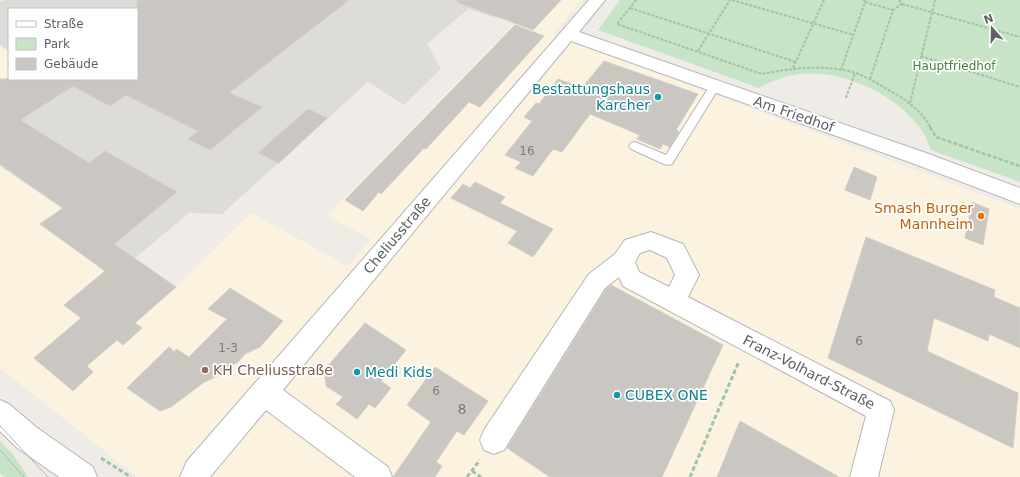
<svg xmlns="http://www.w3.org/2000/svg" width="1020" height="477" viewBox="0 0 1020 477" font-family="'DejaVu Sans',sans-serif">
<rect width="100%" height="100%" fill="#efece7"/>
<g fill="#fbf2e0">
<path d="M514,0H583L552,34L1020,209V477H137L0,368V166L176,287L251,213L348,266L371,239L327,216L514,24L496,18Z"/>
<path d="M0,46L9,51V79L0,86Z"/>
</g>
<path fill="#dedcd9" d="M5,0H514L496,18L468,9L427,44L441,69L404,105L368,82L222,214L189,213L135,258L0,166V86L12,79H137V9H9V51L0,45V2Z"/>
<g fill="#c8e4c6">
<path d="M620,0H1020V182L931,150C928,143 925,134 920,128C894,92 837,67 793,75C781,77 770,82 759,88L598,30Z"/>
<path d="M0,441L12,453L28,477H4L0,473Z"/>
</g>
<g fill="#cac7c3" stroke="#d3cec5">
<path d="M137,0H349L229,93L262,107L210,150L188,139L198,131L126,95L110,106L73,86L20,120L89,163L105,151L177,192L114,244L176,287L135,323L142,328L123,345L117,340L87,366L93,372L73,391L34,358L81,318L64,305L105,271L40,224L63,208L0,164V79H137Z"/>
<path d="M457,0H561L533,30L457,2Z"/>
<path d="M515,25L544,36L480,107L469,102L426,149L424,148L381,194L379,192L363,211L345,200Z"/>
<path d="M604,61L698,94L676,130L679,131L670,147L663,144L660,149L637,139L640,135L590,114L562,152L553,149L533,176L515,168L521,162L505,155L532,121L524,117L536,103L539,104L558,79L582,88Z"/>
<path d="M308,109L327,118L279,163L258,153Z"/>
<path d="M854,167L877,177L870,200L845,190Z"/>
<path d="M475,182L505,197L500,203L553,229L533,257L508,243L517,231L451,198L463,184L470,188Z"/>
<path d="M972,202L989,209L983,245L965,238Z"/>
<path d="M866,237L995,290L994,297L1020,308V348L989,334L988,341L934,318L927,351L1018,393L1013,448L828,358Z"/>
<path d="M611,285L723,345L662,477H550L507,448L606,289Z"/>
<path d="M230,288L283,321L260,347L245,354L238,362L225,369L219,375L203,383L171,407L160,411L127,388L169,347L175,352L176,349L189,357L227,319L208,309Z"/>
<path d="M365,323L406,350L381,381L391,388L375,408L369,404L357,419L336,404L343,397L326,386L325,376L327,367Z"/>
<path d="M435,367L488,401L464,435L457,431L436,462L442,466L435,477H393L431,422L407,405Z"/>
<path d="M740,421L839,477H717Z"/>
</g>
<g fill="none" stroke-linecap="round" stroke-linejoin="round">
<g stroke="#b4b7ba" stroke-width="2">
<path id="lane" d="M715,83L720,86L672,164L668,165L664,164L631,149L629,146L631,143L635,142L666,155L711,84Z"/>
</g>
<g stroke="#b4b7ba" stroke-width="2">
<g id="street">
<path d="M589,0H605L579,32L926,153L1020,188V204L912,163L571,41L283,390L388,467L392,477H355L266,410L210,477H180L187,461Z"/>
<path d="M651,232L683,244L699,275L688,297L890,401L894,410L878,477H850L866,416L623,286L619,277L605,288L504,450L494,454L484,450L480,440L484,430L589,274L615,254L625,240ZM650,250L667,258L675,275L669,287L639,272L635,262L640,253Z"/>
</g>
</g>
<g stroke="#b3b6ba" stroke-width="2">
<path id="secondary" d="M0,400L9,404L36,427L93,467L97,477H59L16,447L0,431Z"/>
</g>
<g stroke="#9fc4a7" stroke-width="2" stroke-dasharray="3 1.5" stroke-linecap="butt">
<path d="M636,0L617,24L762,74C791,68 827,64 856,73C869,78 881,86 894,93C909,102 922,112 931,128"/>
<path d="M732,0L854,35"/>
<path d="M865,2L893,10"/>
<path d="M902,4L1020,37"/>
<path d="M630,8L796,62"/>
<path d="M698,51L730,0"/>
<path d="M921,56L1020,87"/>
<path d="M793,68L824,0"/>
<path d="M841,70L865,2L864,0"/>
<path d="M870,79L893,10L902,4L899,0"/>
<path d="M846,98L855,73"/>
<path d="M910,103L935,0"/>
</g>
<path stroke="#9fc4a7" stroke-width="2.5" stroke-dasharray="4 2" stroke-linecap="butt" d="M930,127L936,137L1020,166"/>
<g stroke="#9fc4a7" stroke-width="3" stroke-dasharray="4.5 2.5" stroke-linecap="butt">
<path d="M101,458L131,477"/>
<path d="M472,471L481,477"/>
<path d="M467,477L480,460"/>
<path d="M690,477L739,361"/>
</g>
<use href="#lane" fill="#fff" fill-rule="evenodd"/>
<use href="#street" fill="#fff" fill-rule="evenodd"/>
<use href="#secondary" fill="#fff" fill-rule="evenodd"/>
<g stroke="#b4b5b5" stroke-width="1">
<path d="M0,426L48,477"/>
<path d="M0,450L24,477"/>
</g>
</g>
<g fill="#0f9aa8" stroke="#fff" stroke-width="1.5">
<circle cx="658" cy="97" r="4"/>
<circle cx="357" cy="372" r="4"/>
<circle cx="617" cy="395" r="4"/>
</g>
<circle fill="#e8710a" stroke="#fff" stroke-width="1.5" cx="981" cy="216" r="4"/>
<circle fill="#8d6e63" stroke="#fff" stroke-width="1.5" cx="205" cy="370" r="4"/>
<g text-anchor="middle" stroke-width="3.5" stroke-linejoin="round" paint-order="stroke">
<g font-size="12" fill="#41833f" stroke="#fff">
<text x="954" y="70">Hauptfriedhof</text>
</g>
<g font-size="12" fill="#797b7c">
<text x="527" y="155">16</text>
<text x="859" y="345">6</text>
<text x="228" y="352">1-3</text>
<text x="436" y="395">6</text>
</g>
<g font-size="14" fill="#0d838f" stroke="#fff" text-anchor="start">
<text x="650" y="94" text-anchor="end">Bestattungshaus<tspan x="650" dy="16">Karcher</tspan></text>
<text x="365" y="377">Medi Kids</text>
<text x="625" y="400">CUBEX ONE</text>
</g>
<g font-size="14" fill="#5e6265" stroke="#fff">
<text transform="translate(794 114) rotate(19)" y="5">Am Friedhof</text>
<text transform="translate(397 235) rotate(-50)" y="5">Cheliusstraße</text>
<text transform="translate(809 372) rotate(27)" y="5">Franz-Volhard-Straße</text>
</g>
<g font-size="14" fill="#c56008" stroke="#fff" text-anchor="end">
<text x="973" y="213">Smash Burger<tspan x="973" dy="16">Mannheim</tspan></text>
</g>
<g font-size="14" fill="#785e54" stroke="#fff" text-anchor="start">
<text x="213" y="375">KH Cheliusstraße</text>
</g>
<g font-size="14" fill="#797b7c">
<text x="462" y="414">8</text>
</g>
</g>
<rect x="8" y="8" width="130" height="72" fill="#ffffff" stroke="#bfc0c1"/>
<rect x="16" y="21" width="20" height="6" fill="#ffffff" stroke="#bfc0c1"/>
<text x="44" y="28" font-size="12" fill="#5e6265">Straße</text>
<rect x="16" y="38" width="20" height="12" fill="#c8e4c6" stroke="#bfc0c1"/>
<text x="44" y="48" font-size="12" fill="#5e6265">Park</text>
<rect x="16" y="58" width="20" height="12" fill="#cac7c3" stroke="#bfc0c1"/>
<text x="44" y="68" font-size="12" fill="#5e6265">Gebäude</text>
<g transform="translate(992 28) rotate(340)" stroke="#ffffff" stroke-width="3" paint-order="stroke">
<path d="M0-3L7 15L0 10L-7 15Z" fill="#5e6265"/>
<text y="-6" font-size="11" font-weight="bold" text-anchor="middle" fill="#5e6265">N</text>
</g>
</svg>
